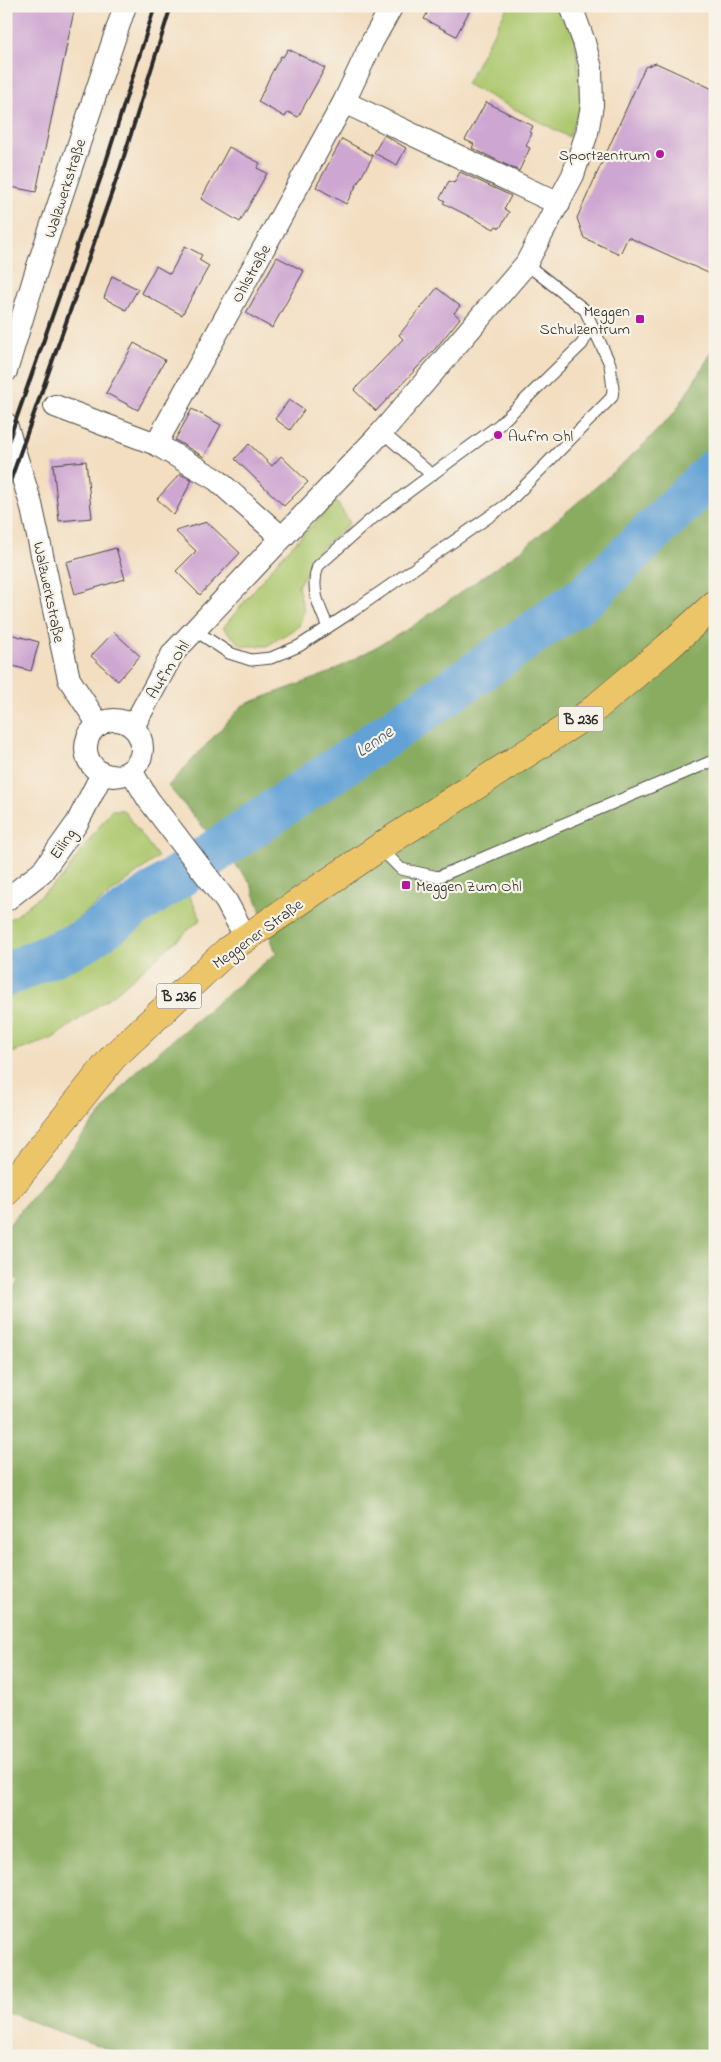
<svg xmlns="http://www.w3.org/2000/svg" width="721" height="2062" viewBox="0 0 721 2062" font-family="'Indie Flower',sans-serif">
<rect width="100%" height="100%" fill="#f7f3e8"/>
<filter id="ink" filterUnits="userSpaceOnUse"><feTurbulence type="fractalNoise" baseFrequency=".02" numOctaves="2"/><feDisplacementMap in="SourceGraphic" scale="10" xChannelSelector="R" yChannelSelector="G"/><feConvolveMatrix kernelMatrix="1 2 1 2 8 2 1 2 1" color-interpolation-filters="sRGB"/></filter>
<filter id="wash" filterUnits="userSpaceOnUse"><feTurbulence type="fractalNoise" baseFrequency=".0096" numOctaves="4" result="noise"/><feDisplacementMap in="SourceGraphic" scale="20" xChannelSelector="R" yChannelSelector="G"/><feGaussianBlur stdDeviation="1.12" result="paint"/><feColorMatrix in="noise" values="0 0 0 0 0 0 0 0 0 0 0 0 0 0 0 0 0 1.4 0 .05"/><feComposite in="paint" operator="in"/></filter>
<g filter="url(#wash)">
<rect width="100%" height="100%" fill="#f3dec1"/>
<g fill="#acc76d" stroke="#6c794c">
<path d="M508,6H561L574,29L582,104L569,137L466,84Z"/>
<path d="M336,501L350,523L319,550L298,586L304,611L299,626L267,646H242L223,628L281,557Z"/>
<path d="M111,810H123L158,857L72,923L22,947L6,952V920L14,917L62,878Z"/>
<path d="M184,885L201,919L117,992L53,1038L6,1055V990L52,974L110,942Z"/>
</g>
<path fill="#89ac60" stroke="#5a6c46" d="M715,347V2056H126L6,2012V1300L18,1281L6,1268V1228L137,1070L276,953L250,882L168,786L243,705L329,673L410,628L524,548L603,481L641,447L675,412Z"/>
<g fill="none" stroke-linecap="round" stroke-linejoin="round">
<path stroke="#63a2d6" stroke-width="44" d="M6,975L82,942L429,706L589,594L715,470"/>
</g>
<g id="blocks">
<g fill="#cea6d2">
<path d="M6,6H75L36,192L6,186Z"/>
<path d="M431,6H472L456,36L424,19Z"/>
<path d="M288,49L325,68L298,117L288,112L285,117L258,102L271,74L281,56L283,57Z"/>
<path d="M656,63L715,90V276L628,237L620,254L584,238L577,218L645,67Z"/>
<path d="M486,102L533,126L530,132L532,133L526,146L530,148L519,171L472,148L474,144L465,140Z"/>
<path d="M384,135L406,148L397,165L374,153Z"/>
<path d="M342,139L373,156L346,204L316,187Z"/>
<path d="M229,147L260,163L257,168L267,173L240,222L201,199Z"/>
<path d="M460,172L511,196L504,209L509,212L500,228L496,226L494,229L443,203L445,201L440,198L449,181L454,183Z"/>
<path d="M185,246L202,255L199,260L209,266L182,315L141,293L156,266L170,274Z"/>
<path d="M277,257L304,271L272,328L246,313Z"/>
<path d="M112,276L138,289L126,310L104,298Z"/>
<path d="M437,288L460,306L454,313L460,318L436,348L376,411L354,390L403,339L399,335Z"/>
<path d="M134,343L165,360L138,410L106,393Z"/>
<path d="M289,400L304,410L290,430L275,419Z"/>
<path d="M192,409L221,425L204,457L175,440Z"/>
<path d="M249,444L272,466L281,456L308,482L284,506L235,459Z"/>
<path d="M86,461L92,518L59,521L53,464Z"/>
<path d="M180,474L192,480L174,515L157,499Z"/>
<path d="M207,522L240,553L200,595L176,571L196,551L175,531Z"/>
<path d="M116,548L125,579L75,594L66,562Z"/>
<path d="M114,632L140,656L118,681L91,656Z"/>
<path d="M6,633L39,642L31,671L6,664Z"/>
</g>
</g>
</g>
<g filter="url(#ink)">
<use href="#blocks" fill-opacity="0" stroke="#494642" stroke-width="1"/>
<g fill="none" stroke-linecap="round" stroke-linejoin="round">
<g stroke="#494642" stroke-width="13">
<g id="lane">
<path d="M382,432L432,475"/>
<path d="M328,627C319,607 310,588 318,566L369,521L499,425L582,344L592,326"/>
<path d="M193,629L229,653L251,660L271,658L299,646L353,611L506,505L612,397L613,389L610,364L585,310L526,264"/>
<path d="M380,848L401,869L438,877L715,760"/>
</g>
</g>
<g stroke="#494642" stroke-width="24">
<g id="street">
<path d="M344,102L559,204"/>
<path d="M6,371L37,269L125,6"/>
<path d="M55,406L156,444L217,480L281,537"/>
<path d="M6,424L31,504L69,679L99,725"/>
<path d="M156,444L344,102L372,42L392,6"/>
<circle cx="114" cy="748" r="28"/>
<path d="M133,727L173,653L382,432L526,264L573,175L587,133L592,105L591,68L584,42L571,6"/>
<path d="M131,771L148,799L226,901L246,938"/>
<path d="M6,900L42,872L77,823L102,774"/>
</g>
</g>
<g stroke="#494642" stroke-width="29">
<path id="primary" d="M6,1192L113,1057L228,950L380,847L588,714L668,647L715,604"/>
</g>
<use href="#lane" stroke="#fff" stroke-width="11"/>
<use href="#street" stroke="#fff" stroke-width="22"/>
<use href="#primary" stroke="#edc569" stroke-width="28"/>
<g stroke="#2b2b2b" stroke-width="4">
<path d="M6,448L104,168L155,6"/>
<path d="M6,493L120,169L171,6"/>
</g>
</g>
</g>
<g fill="#b5179e" stroke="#f7f3e8" stroke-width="2">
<circle cx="660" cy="154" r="5"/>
<rect x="635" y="314" width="10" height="10" rx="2.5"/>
<circle cx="498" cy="435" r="5"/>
<rect x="401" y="880" width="10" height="10" rx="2.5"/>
</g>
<g text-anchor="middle" stroke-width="4.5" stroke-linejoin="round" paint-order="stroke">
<g fill="#f7f3e8" stroke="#686764" stroke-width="1">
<rect x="558.5" y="706.5" width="45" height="25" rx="4"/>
<rect x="156.5" y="983.5" width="45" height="25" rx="4"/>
</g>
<g font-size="15" font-weight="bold" fill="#2b2b2b">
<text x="581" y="724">B 236</text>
<text x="179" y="1001">B 236</text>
</g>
<g font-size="16" fill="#2b2b2b" stroke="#f7f3e8" text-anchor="end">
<text x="650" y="160">Sportzentrum</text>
<text x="630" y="316">Meggen<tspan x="630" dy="18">Schulzentrum</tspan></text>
<text x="508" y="441" text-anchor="start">Auf'm Ohl</text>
<text x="416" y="891" text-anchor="start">Meggen Zum Ohl</text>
</g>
<g font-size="16" fill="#2b2b2b" stroke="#f7f3e8">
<text transform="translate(64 188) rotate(-72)" y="6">Walzwerkstraße</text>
<text transform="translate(250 273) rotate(-61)" y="6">Ohlstraße</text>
<text transform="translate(50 592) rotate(78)" y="6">Walzwerkstraße</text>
<text transform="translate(167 669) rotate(-57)" y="6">Auf'm Ohl</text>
<text transform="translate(62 843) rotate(-55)" y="6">Eiling</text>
<text transform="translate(257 933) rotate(-36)" y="6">Meggener Straße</text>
</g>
<g font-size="18" font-style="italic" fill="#3f5567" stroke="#f7f3e8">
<text transform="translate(374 741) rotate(-35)" y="6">Lenne</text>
</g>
</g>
<rect width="721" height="2062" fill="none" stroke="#f7f3e8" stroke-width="25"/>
</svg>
